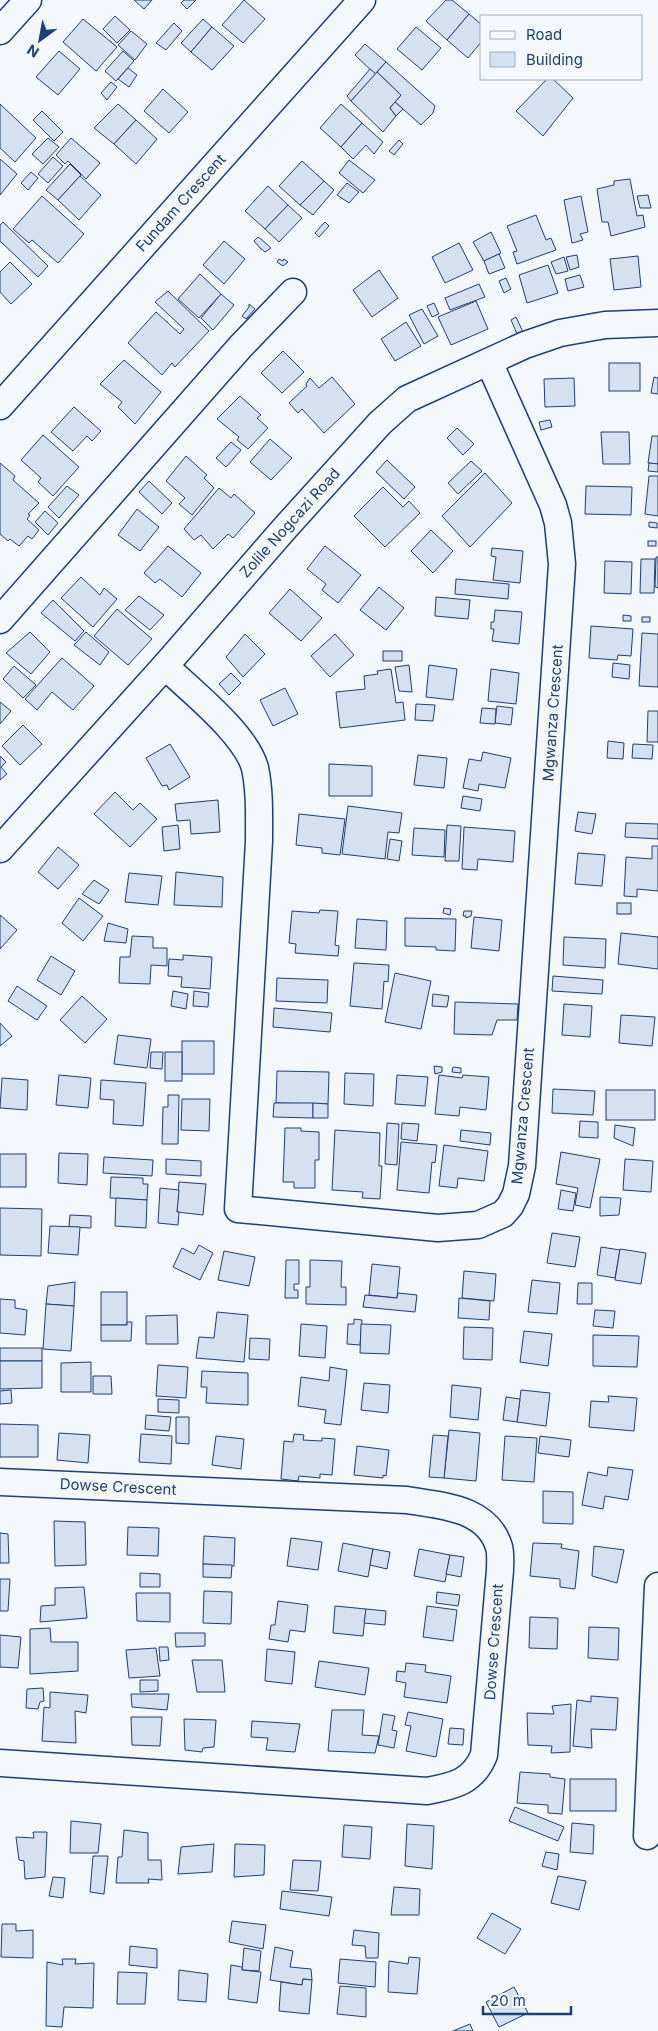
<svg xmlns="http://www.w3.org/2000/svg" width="658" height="2031" viewBox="0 0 658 2031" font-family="Inter,sans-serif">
<rect width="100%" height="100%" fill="#f4f7fb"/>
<g fill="#d5e0f0" stroke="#1d3f73">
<path d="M134,0H152L144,9Z"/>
<path d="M184,0H196L187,9L181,3Z"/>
<path d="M244,0L265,19L243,43L222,25Z"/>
<path d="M446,0H452L469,14L447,40L426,21Z"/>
<path d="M469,14L482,25V41L468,58L447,40Z"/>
<path d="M115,16L130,30L117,43L103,29Z"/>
<path d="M83,19L117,47L96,71L63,42Z"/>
<path d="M203,19L212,27L191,52L181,43Z"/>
<path d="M174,23L182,31L166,50L156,43Z"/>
<path d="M212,27L234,46L212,70L191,52Z"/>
<path d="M416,27L441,48L422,70L397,49Z"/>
<path d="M131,31L147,44L135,60L118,45Z"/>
<path d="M365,44L386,62L375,74L355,55Z"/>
<path d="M59,51L80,69L58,95L36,77Z"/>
<path d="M123,51L134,61L116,81L105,71Z"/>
<path d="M386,62L435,106L433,113L421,125L395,102L401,95L377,72Z"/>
<path d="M128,68L137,75L129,87L118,79Z"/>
<path d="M370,69L376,74L351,101L347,96Z"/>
<path d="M377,72L401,95L390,108L396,116L383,132L351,101Z"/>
<path d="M547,79H553L573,98L543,136L516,111Z"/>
<path d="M111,82L117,87L107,100L101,93Z"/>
<path d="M163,89L188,112L169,133L144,111Z"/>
<path d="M395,102L403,109L396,116L390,108Z"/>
<path d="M0,104L36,138L15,162L0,148Z"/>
<path d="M118,104L136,120L114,144L94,128Z"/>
<path d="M341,104L362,123L341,147L320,128Z"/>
<path d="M42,111L63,132L54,141L33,120Z"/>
<path d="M136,120L157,139L136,164L114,144Z"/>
<path d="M362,123L383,142L374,154L366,145L353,159L341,147Z"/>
<path d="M48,138L59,147L43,164L32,154Z"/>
<path d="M71,138L100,163L86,179L68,161L65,164L56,155Z"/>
<path d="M399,140L403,144L394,155L389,151Z"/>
<path d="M53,157L63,166L48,183L38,174Z"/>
<path d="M0,159L17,174L0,195Z"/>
<path d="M349,160L375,180L363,193L339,173Z"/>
<path d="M302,161L324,181L300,205L279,186Z"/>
<path d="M70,164L81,175L58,200L46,190Z"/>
<path d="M31,172L38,178L28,190L21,183Z"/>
<path d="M80,176L101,195L79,220L58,200Z"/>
<path d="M630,179L637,216L643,215L645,227L611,236L608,222H602L597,189L614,185V181Z"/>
<path d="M324,181L334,190L313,215L300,205Z"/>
<path d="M347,183L359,192L349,203L337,195Z"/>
<path d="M268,186L288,205L265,229L245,211Z"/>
<path d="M648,195L651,208H640L637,196Z"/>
<path d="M42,196L84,234L58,263L32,240L29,243L13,229Z"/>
<path d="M581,196L588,232L580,234L583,240L572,243L564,200Z"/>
<path d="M288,205L302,218L279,242L265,229Z"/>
<path d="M536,215L546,240L551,238L556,250L517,264L513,252L517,251L507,226Z"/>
<path d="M3,222L48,266L38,277L0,241V225Z"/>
<path d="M325,222L329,226L319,237L315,233Z"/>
<path d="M491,232L501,253L484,261L473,242Z"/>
<path d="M258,237L261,239L271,248L265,252L260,248L254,241Z"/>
<path d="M224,241L245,259L224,284L203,265Z"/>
<path d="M459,243L473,270L445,283L432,257Z"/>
<path d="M499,254L505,268L489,274L484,261Z"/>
<path d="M577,255L579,267L570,270L566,257Z"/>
<path d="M638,256L641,287L614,290L610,259Z"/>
<path d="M564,257L568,271L556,274L551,262Z"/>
<path d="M279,259L283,261L284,259L288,262L283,266L277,262Z"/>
<path d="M10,262L32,284L11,304L0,292V272Z"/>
<path d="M548,265L558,293L527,303L519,275Z"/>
<path d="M379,270L398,298L372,317L353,290Z"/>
<path d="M200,274L221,294L199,318L178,299Z"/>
<path d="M580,275L584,287L568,291L565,279Z"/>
<path d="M506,278L511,289L504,293L499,281Z"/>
<path d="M479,284L485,297L450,310L445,298Z"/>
<path d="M168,291L209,331L175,367L172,363L162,375L128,343L156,312L180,334L184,329L155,302Z"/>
<path d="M221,294L234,305L213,330L201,318Z"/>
<path d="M476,301L488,329L451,345L438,317Z"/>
<path d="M434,303L439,314L432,317L427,306Z"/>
<path d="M249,304L255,309L246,319L242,316L249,307Z"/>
<path d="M422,309L438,336L424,344L409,315Z"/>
<path d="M516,317L523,332L517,334L511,320Z"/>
<path d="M406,322L421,346L395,361L381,339Z"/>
<path d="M283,351L304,372L282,393L261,373Z"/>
<path d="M124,360L161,392L135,424L118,407L122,402L100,384Z"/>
<rect x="609" y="363" width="31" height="28"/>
<path d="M332,377L355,404L324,433L302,409L298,413L289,403L307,386L306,384L310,378L319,388Z"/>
<path d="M654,377L658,378V394L651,393Z"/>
<path d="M574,378L575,406L545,407L544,379Z"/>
<path d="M240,396L261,415L257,418L268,428L248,449L237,440L239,437L217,419Z"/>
<path d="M74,407L101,431L92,441L87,436L73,451L51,432Z"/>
<path d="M550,420L552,427L541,430L539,422Z"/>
<path d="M457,428L474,444L463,455L447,438Z"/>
<path d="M601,432H629L630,464H603Z"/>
<path d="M43,435L79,467L53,496L38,482L41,478L21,460Z"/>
<path d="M652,436H658V464L648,463Z"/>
<path d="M270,439L292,458L271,480L250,462Z"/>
<path d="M231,442L241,450L226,467L216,458Z"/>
<path d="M186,456L207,475L204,478L214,488L192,515L179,504L185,498L166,481Z"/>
<path d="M387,460L415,487L404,499L376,472Z"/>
<path d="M471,461L482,471L458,494L448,483Z"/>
<path d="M0,463L15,476L13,480L39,503L28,514L30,515L27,519L39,530L32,539L28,536L19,546L10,539L8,541L0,534Z"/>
<path d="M649,463L658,464V472L648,471Z"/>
<path d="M485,473L512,503L470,547L442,516Z"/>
<path d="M649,476H658V516L645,514Z"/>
<path d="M149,481L172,503L162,514L139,492Z"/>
<path d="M67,486L79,495L59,518L48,507Z"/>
<path d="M586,486L632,487L631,515L585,514Z"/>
<path d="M383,487L403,507L409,501L420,513L385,547L354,516Z"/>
<path d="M219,488L231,498L234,494L255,513L233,538L228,534L213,549L201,535L194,540L184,529Z"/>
<path d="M137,509L159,527L140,551L118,535Z"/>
<path d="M45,511L58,523L48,535L35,522Z"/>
<path d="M649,522L657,523V528L649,527Z"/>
<path d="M431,530L453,551L433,573L411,551Z"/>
<rect x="648" y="541" width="8" height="5"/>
<path d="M168,546L201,573L182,597L160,579L155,583L144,573Z"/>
<path d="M325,546L361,575L338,603L322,590L326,584L307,569Z"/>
<path d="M492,548L523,551L520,583L493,580L496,557L491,556Z"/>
<path d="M656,557H658V588L655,587Z"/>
<path d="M641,559H655L654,593H640Z"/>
<path d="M605,561L632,562L631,594L604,593Z"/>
<path d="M81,577L100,595L104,588L117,599L93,627L61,598Z"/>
<path d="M456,579L509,584L508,599L455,594Z"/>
<path d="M379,587L404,608L386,630L360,610Z"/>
<path d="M290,589L322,618L301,641L269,613Z"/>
<path d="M139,596L164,615L150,630L125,610Z"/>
<path d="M436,597L470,600L468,619L435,616Z"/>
<path d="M53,600L84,631L75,641L41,613Z"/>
<path d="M117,609L152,639L128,665L94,636Z"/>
<path d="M495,610L522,612L519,644L492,641L494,629H491V622H494Z"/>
<path d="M623,615L631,616V621H623Z"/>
<rect x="642" y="617" width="8" height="5"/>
<path d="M591,626L633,629L631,656L618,655L617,660L589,658Z"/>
<path d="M30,632L50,652L31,674L6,653Z"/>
<path d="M86,632L109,652L100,665L74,645Z"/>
<path d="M642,633L658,634V687L639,686Z"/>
<path d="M245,634L265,654L243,677L226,657Z"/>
<path d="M335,634L354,655L330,677L311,656Z"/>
<rect x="383" y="651" width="19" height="10"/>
<path d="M62,658L94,686L73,710L52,692L37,710L25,699Z"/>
<path d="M613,663L630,665L629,679L612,677Z"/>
<path d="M409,665L412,692L399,691L395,667Z"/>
<path d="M429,665L457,669L453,700L426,697Z"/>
<path d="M14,666L36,685L23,698L3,679Z"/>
<path d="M391,669L396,703L403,702L405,720L340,728L336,692L365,689L364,676L378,674L377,671Z"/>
<path d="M491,669L519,673L516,704L488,701Z"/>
<path d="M231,673L241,683L229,695L219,684Z"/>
<path d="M285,688L298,714L273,726L260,700Z"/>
<path d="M0,702L11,711L0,724Z"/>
<path d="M416,704L435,705L433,721L415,720Z"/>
<path d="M497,706L513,708L511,725L495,723Z"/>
<path d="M482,708L496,709L495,724L480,723Z"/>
<path d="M648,711H658V742H647Z"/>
<path d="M23,725L42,744L20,765L2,746Z"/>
<path d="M608,741L624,743L623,759L607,758Z"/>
<path d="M170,744L190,777L169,790L167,785L162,786L146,758Z"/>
<path d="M633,744L653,745L652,759L632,758Z"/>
<path d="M483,752L511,758L505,788L479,784L478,791L463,788L469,759L481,761Z"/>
<path d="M418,755L447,758L444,788L414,785Z"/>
<path d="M0,756L6,762L1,767L7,774L0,780Z"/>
<path d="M329,764L372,766V796H329Z"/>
<path d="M115,792L133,810L140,803L157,819L130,847L94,814Z"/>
<path d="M463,796L482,799L480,811L461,808Z"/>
<path d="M218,800L220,832L191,834L190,820L177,821L175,804Z"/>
<path d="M348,806L402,813L399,833L388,832L385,859L342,854Z"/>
<path d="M578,812L596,814L592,834L575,831Z"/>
<path d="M299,814L345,819L340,855L322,853V848L296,845Z"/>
<path d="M626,823L658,824V839L625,837Z"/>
<path d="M178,825L180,849L164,851L162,827Z"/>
<path d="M447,825L461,826L459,861H445Z"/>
<path d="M464,827L515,831L513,862L478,859L477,870L462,869Z"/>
<path d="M414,828L445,830L444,857L412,855Z"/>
<path d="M390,839L402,841L399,861L387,859Z"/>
<path d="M652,846H658V891L637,889V897L624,896L626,857L652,859Z"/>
<path d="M58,847L79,865L58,889L38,872Z"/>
<path d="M578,853L605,855L602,886L575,884Z"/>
<path d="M176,872L223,877L222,907L174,905Z"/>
<path d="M129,873L162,876L158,905L125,902Z"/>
<path d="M94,880L109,890L99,904L82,894Z"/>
<path d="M79,898L103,916L83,941L62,923Z"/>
<rect x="617" y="903" width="14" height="11"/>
<path d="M444,908L451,909L450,915L443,913Z"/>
<path d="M320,910L338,911L335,945L339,946L338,956L295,953L296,944L289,943L292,911L319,913Z"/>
<path d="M464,911H472L471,916L466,918V916H463Z"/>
<path d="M0,915L17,930L0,949Z"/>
<path d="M474,917L502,920L499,951L471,948Z"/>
<path d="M405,918L456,919L455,951L436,950V947L405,946Z"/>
<path d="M357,919L387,921L386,950L355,948Z"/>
<path d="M108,923L128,929L126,943L104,941Z"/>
<path d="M621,933L658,937V969L618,964Z"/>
<path d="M132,936L153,937V948H167V966L151,965L150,984L119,983L120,957H130Z"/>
<path d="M564,937L606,939L605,968L563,965Z"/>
<path d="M183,955L212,957L210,989L181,987L182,977L168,976L169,959L183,960Z"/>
<path d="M51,956L75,971L61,995L37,980Z"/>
<path d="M354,963L389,965L388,982L384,981L382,1009L350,1006Z"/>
<path d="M395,973L431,981L421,1029L385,1022Z"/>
<path d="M553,976L603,980L602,994L552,991Z"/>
<path d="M277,978L328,980L327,1003L276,1001Z"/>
<path d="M17,986L47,1006L37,1020L8,1001Z"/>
<path d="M173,991L188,994L186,1009L171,1006Z"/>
<path d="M194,991L209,993L208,1007L193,1006Z"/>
<path d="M433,994L449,996L447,1007L432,1006Z"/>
<path d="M82,996L107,1019L85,1043L60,1020Z"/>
<path d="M455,1002L518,1004L517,1020H497L492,1035L454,1034Z"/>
<path d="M564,1004L592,1006L590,1037L562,1035Z"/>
<path d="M274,1008L332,1013L330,1032L273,1027Z"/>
<path d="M621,1015L655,1017L652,1046L619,1043Z"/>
<path d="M0,1023L12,1036L0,1046Z"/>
<path d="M118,1035L151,1039L147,1068L114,1064Z"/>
<rect x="182" y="1041" width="32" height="33"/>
<path d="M151,1052H163L162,1069L150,1068Z"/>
<rect x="165" y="1052" width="17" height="29"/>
<path d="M434,1066L442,1067V1072L435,1074Z"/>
<path d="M453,1067L461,1068V1073L452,1072Z"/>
<path d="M277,1071L329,1072L328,1104L276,1103Z"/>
<path d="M345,1073L374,1074L373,1106L344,1104Z"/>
<path d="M59,1075L91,1078L88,1108L56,1105Z"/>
<path d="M397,1075L428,1077L425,1106L395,1104Z"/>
<path d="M439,1075L462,1078L463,1075L489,1077L486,1110L460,1107L459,1116L435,1114Z"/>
<path d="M2,1078L28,1080L27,1110L0,1108Z"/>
<path d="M101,1080L146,1083L143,1126L113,1124L114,1100L100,1099Z"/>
<path d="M553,1089L595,1091L593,1115L552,1113Z"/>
<rect x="606" y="1090" width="49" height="30"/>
<path d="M168,1095H179L178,1144H162L163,1107H168Z"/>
<path d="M182,1099H210L209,1131L181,1130Z"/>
<path d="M274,1103H313V1118L273,1117Z"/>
<path d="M313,1103L328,1104V1118H313Z"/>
<path d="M580,1121L598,1122V1138L579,1137Z"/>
<path d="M387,1123L399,1124L397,1165L385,1164Z"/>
<path d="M402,1123L419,1124L417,1141L401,1139Z"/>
<path d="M615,1125L635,1128L633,1146L614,1138Z"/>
<path d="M285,1128H301V1131L319,1132V1160H315V1188H294V1182H283Z"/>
<path d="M335,1130L380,1133L379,1166H382L380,1199L362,1198L363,1192L332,1190Z"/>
<path d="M461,1130L491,1133L490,1145L460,1141Z"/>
<path d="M401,1142L437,1145L435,1163L432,1162L429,1193L397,1190Z"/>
<path d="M444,1145L488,1151L484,1181L458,1178L457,1188L439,1186Z"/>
<path d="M561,1152L600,1159L590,1208L575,1205L578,1188L556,1184Z"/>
<path d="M59,1153L88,1154L87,1185L58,1183Z"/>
<rect x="0" y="1154" width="26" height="33"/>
<path d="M104,1157L153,1160L152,1176L103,1173Z"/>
<path d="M166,1159L201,1161V1176L166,1174Z"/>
<path d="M625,1159L653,1161L651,1192L623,1190Z"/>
<path d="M111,1177L143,1178V1184H148L147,1200L110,1198Z"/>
<path d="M179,1182L206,1184L203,1215L177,1212Z"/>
<path d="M160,1188L179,1190L177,1212H179L178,1225L158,1223Z"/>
<path d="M561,1190L576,1193L573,1211L558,1209Z"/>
<path d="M600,1197L621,1198L619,1215L600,1216Z"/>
<path d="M116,1198L147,1200L146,1228L115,1226Z"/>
<path d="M0,1208L42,1209L41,1256L0,1255Z"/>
<path d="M70,1215L91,1216V1228L69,1227Z"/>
<path d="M50,1226L80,1227L78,1255L48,1253Z"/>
<path d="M552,1233L580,1237L575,1267L547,1263Z"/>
<path d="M199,1245L213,1253L200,1280L173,1267L182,1248L194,1254Z"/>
<path d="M601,1247L620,1250L615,1278L597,1275Z"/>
<path d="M620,1249L646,1253L641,1284L615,1280Z"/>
<path d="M224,1251L255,1257L249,1286L218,1280Z"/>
<path d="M286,1260H299V1284H294V1290H298V1298H285Z"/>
<path d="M310,1260L342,1261L341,1287H346V1305L306,1304V1287H310Z"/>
<path d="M372,1264L400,1267L397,1298L369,1295Z"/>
<path d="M464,1271L496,1274L494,1301L462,1298Z"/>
<path d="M532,1280L560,1283L557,1314L528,1312Z"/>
<path d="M75,1282L74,1306L46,1304L48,1286Z"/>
<path d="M578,1283H592V1304H577Z"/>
<rect x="101" y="1292" width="26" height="33"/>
<path d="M398,1293L417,1295L415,1312L363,1307L365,1295L397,1298Z"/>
<path d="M459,1298L490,1301L489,1320L458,1318Z"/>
<path d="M0,1299L15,1300V1308L27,1310L25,1335L0,1333Z"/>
<path d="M46,1304L74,1306L71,1351L43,1349Z"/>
<path d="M595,1310L615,1311L613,1328L593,1326Z"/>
<path d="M217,1312L248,1315L244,1362L196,1358L199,1337L214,1338Z"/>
<path d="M177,1315L178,1344H146V1316Z"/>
<path d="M354,1319L362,1320L360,1345L347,1344L348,1324H354Z"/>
<path d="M127,1322H132L131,1341H101V1325H127Z"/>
<path d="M301,1324L327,1326L325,1358L299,1356Z"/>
<path d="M361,1324L391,1325L389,1354L360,1353Z"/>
<path d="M464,1327L493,1328L492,1360L463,1359Z"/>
<path d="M524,1331L552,1334L548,1366L520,1362Z"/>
<path d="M593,1335L639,1336L637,1367L593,1366Z"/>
<path d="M250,1338L270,1339L269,1360L249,1359Z"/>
<rect x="0" y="1348" width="42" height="13"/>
<path d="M0,1361H42V1388L0,1389Z"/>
<path d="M91,1362V1392H61V1363Z"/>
<path d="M158,1365L188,1367L186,1398L156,1396Z"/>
<path d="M330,1367L347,1370L341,1425L324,1423L326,1410L298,1406L301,1377L329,1381Z"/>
<path d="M202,1371L248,1373V1405L206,1403L207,1387H201Z"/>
<path d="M93,1376H111L112,1394H93Z"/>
<path d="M364,1383L390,1385L388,1413L361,1410Z"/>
<path d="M452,1385L481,1388L478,1420L450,1417Z"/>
<path d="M11,1390L12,1403L0,1404V1391Z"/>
<path d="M521,1390L550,1393L546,1426L517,1422Z"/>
<path d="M608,1396L637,1398L634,1431L589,1427L591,1401L609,1402Z"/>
<path d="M506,1397L520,1399L517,1422L503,1420Z"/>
<path d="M158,1399L179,1400V1413L158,1412Z"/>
<path d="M146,1415L171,1417L169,1431L145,1429Z"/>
<path d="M176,1417H189V1444L176,1443Z"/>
<path d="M0,1424L38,1425V1457H0Z"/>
<path d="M449,1430L480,1433L476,1481L444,1478Z"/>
<path d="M59,1433L90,1435L88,1463L57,1460Z"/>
<path d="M141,1434L172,1436L171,1464L139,1462Z"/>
<path d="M294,1434L304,1435L303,1440L322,1441V1438L335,1439L332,1475L320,1474V1478L299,1476L298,1481L281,1479L284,1441L293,1442Z"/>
<path d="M433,1435L448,1436L444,1478L429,1477Z"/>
<path d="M216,1436L244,1439L241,1469L212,1465Z"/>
<path d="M505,1436L537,1438L534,1482L502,1480Z"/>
<path d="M540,1436L571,1440L569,1457L538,1453Z"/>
<path d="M357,1446L389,1450L386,1476L383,1475V1478L354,1475Z"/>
<path d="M608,1467L633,1470L628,1500L605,1496L603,1509L582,1505L588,1472L607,1476Z"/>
<path d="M543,1491L573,1492V1524L543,1523Z"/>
<path d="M54,1521L85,1522L86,1565L55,1566Z"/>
<path d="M128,1527L159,1528L158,1556L127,1555Z"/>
<path d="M0,1533L8,1534L9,1563H0Z"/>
<path d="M204,1536L235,1538L234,1566L203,1564Z"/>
<path d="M291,1538L322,1542L318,1570L287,1566Z"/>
<path d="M343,1543L373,1549L368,1577L338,1571Z"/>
<path d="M533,1543L562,1544L561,1548L579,1551L575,1589L560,1587V1579L530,1576Z"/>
<path d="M594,1546L624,1550L617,1583L592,1576Z"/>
<path d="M373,1549L390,1552L387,1569L370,1565Z"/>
<path d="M419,1549L450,1555L445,1582L414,1576Z"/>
<path d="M450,1555L464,1557L461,1577L446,1574Z"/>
<path d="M203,1564L232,1565L231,1578L203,1577Z"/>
<path d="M140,1573L160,1574V1587H140Z"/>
<path d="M0,1579H10L8,1611H0Z"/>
<path d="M84,1587L87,1618L40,1622L41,1606L55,1605V1588Z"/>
<path d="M204,1591L232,1592L231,1624L203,1623Z"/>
<path d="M437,1592L460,1595L458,1606L436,1603Z"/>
<path d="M136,1593H170V1622L137,1621Z"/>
<path d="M278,1601L308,1605L305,1632L290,1630L288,1642L269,1639L271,1625H275Z"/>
<path d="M335,1606L366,1609L363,1636L333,1633Z"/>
<path d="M427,1606L457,1610L453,1641L423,1637Z"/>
<path d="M366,1609L386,1611L385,1625L364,1623Z"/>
<path d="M530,1617L558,1618L557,1649L529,1648Z"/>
<path d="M589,1627L619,1628L618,1660L588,1658Z"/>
<path d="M50,1628L51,1642H78V1671L30,1674V1629Z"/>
<path d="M175,1633H205V1646L176,1647Z"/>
<path d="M0,1635L21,1637L18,1668L0,1667Z"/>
<path d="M159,1647H168L169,1660L160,1661Z"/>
<path d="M156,1648L160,1676L129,1678L126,1650Z"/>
<path d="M267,1649L295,1652L292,1684L265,1681Z"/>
<path d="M192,1660H222L225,1692H197Z"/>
<path d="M319,1661L369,1668L365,1695L315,1687Z"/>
<path d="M406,1663L426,1665L425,1672L451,1676L447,1703L404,1697L406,1683L396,1681L397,1671L405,1672Z"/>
<path d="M140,1680H158V1691L140,1692Z"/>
<path d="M43,1688L44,1701L40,1702L38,1709L26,1708L27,1689Z"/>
<path d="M50,1692L88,1695L86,1713L75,1711L76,1743L42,1741L44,1707L50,1708Z"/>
<path d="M131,1694H169L167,1710L132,1707Z"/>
<path d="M591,1696L618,1698L616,1730L591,1729L592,1748L573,1746L577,1700L591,1702Z"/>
<path d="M571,1704L570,1752L551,1753L552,1746L528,1745L527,1713L554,1714L552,1706Z"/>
<path d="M332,1710H364L362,1735L379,1736L375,1753L328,1751Z"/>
<path d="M408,1712L443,1719L436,1757L406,1751L411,1726L405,1725Z"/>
<path d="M383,1714L395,1716L392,1730L397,1731L394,1748L378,1745Z"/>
<path d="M131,1717H162L160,1746L132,1745Z"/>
<path d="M184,1719L216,1720L214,1747L203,1748L202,1752L185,1750Z"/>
<path d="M252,1721L300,1724L295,1752L266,1750L268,1738L251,1737Z"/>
<path d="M450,1728L464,1729L463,1745L448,1744Z"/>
<path d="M520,1772L550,1774V1777L565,1779L562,1814L548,1813V1805L517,1803Z"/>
<rect x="570" y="1779" width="46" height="32"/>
<path d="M515,1807L564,1827L558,1841L509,1821Z"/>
<path d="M71,1821L101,1824L98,1853H70Z"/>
<path d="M572,1823L594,1825L593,1854L570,1852Z"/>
<path d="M407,1824L434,1826L432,1869L405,1866Z"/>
<path d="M344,1825L372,1827L370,1859L342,1857Z"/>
<path d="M124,1830L148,1833V1860H161L162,1880L148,1879L149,1883H116L118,1857H122Z"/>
<path d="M33,1832H47L45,1877L25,1879L24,1861L19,1860L16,1837L34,1838Z"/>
<path d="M214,1844L212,1872L178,1874L181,1847Z"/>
<path d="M235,1844L265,1845L264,1875L234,1877Z"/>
<path d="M546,1852L559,1854L557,1870L542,1866Z"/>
<path d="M93,1856H108L104,1894L90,1892Z"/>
<path d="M293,1860L321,1861L318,1891L290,1890Z"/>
<path d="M558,1876L586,1881L579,1910L551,1903Z"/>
<path d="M53,1877L65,1878L63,1898L49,1896Z"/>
<path d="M394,1887L420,1889L419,1915H391Z"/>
<path d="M282,1891L332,1897L329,1916L280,1909Z"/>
<path d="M492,1913L521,1929L505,1954L477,1938Z"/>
<path d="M232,1921L266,1925L263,1949L229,1942Z"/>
<path d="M2,1924H16V1931L33,1930V1958L1,1957Z"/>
<path d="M354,1930L379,1933L378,1958H366L365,1946L352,1945Z"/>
<path d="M130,1946L157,1949V1968L129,1965Z"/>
<path d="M275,1947L293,1951L290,1967L311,1969L312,1980L303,1979L302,1985L270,1980Z"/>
<path d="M244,1948L261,1951L259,1971L242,1970Z"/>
<path d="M409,1957L420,1958L417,1994L388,1992L389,1961L408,1964Z"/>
<path d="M62,1959H76L75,1964L94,1963L93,2008L64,2007L62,2027L46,2026L47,1962L63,1965Z"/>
<path d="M340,1959L376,1962L375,1987L338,1983Z"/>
<path d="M231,1965L242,1967V1970L261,1972L257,2003L228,1999Z"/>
<path d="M179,1970L208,1974L206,2002L178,2000Z"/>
<path d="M118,1972L147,1973L145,2004H117Z"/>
<path d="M303,1979L312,1980L309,2014L279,2011L281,1982L302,1985Z"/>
<path d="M340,1986L366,1988V2017L337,2014Z"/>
<path d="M514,1987L528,2013L499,2027L486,2002Z"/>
<path d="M470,2024L473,2031H453Z"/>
</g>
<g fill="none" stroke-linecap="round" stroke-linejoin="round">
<g stroke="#1d3f73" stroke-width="29">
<g id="minor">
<path d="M0,31L28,0"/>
<path d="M0,406L362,0"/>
<path d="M0,620L241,346L293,292"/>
<path d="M165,666C191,691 246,734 255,768C260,792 259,816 259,841L238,1209L438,1228L478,1225L503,1214L510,1206L516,1194L522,1166L562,564L558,523L553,505L489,362"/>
<path d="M0,849L165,666L285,528L380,423L407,399L525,345L560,333L605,325L658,323"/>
<path d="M0,1482L407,1500C441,1506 487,1507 499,1547C501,1554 500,1563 500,1570L484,1755C473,1782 454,1786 427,1791L0,1763"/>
<path d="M647,1836L658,1586"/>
</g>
</g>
<use href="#minor" stroke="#f4f7fb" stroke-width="26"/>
</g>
<g text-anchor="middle" stroke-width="4" stroke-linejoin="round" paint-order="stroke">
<g font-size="15" fill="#1d3f73" stroke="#f4f7fb">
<text transform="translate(181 203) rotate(-48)" y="5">Fundam Crescent</text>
<text transform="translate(290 523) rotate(-48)" y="5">Zolile Nogcazi Road</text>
<text transform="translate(553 713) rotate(-86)" y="5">Mgwanza Crescent</text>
<text transform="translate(523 1116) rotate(-85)" y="5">Mgwanza Crescent</text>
<text transform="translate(118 1487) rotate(3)" y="5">Dowse Crescent</text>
<text transform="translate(494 1642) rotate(-86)" y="5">Dowse Crescent</text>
</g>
</g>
<rect x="480" y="15" width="162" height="65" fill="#f4f7fb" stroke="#9eadc5"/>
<rect x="490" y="31" width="25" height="8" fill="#f4f7fb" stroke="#9eadc5"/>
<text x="526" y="40" font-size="15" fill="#1d3f73">Road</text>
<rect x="490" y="52" width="25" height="15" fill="#d5e0f0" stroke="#9eadc5"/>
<text x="526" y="65" font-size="15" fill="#1d3f73">Building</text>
<g transform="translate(40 40) rotate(212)" stroke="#f4f7fb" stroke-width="4" paint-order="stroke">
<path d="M0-4L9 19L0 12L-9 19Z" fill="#1d3f73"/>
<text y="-8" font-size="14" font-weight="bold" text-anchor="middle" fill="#1d3f73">N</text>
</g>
<path d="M483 2006v8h88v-8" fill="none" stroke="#1d3f73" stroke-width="2.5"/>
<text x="490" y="2006" font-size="15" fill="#1d3f73" stroke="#f4f7fb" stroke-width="4" paint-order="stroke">20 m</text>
</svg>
